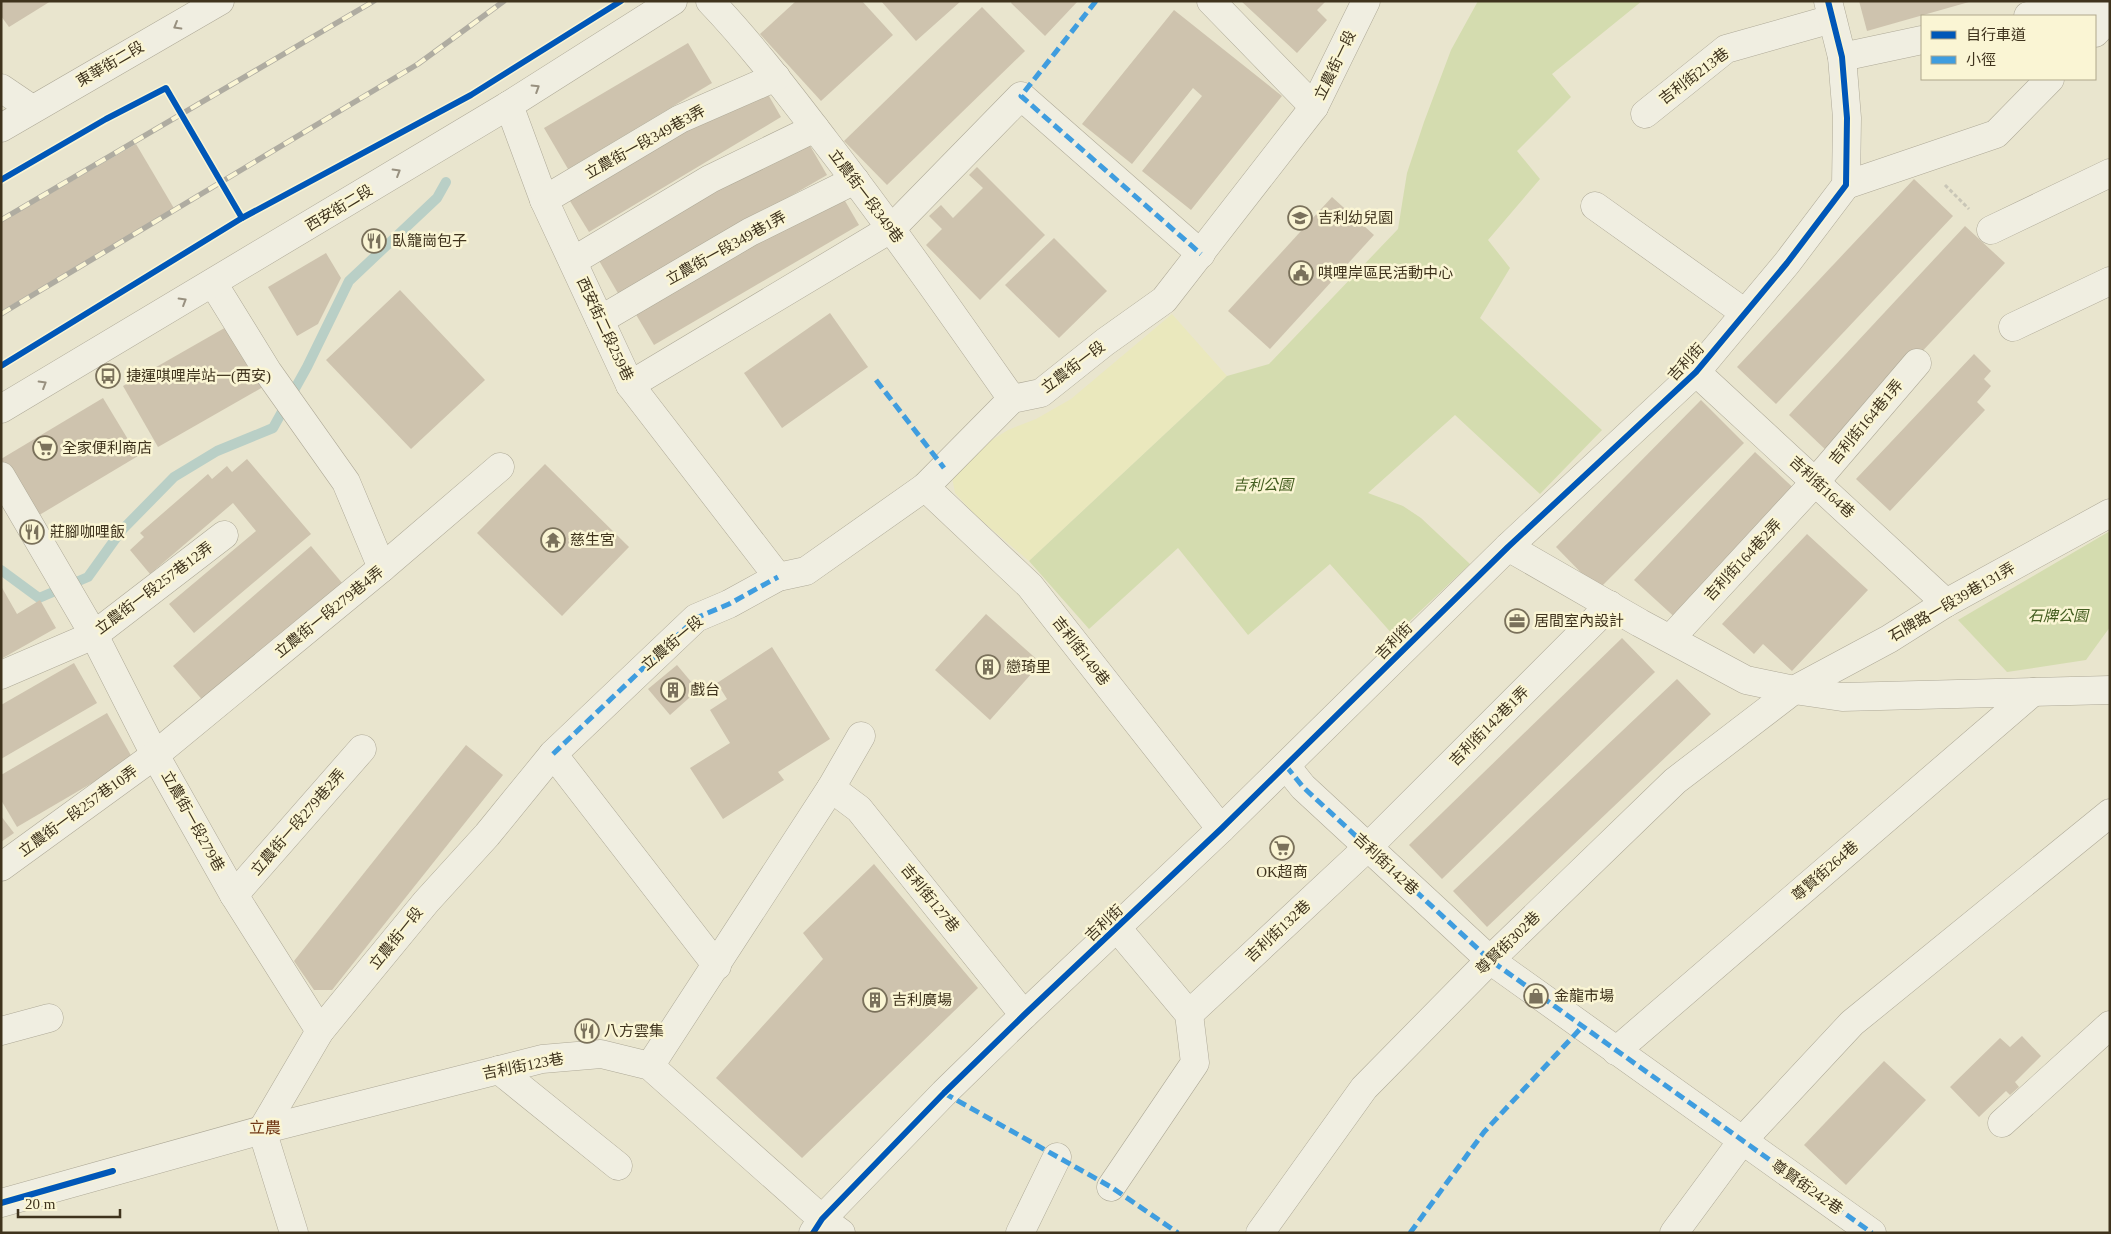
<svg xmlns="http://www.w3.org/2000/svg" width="2111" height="1234" viewBox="0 0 2111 1234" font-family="'Times New Roman','Noto Sans TC',serif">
<rect width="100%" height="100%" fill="#e9e5ce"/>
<path fill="#eae8bd" d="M1172,314L1227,376L1029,561L975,515L955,493L952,477L982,446L1008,430L1036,419L1071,399Z"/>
<g fill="#d4dcaf">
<path d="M1478,1H1642L1552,74L1571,97L1517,151L1540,179L1488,240L1510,268L1480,318L1602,430L1540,494L1455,415L1368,493L1403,506L1421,518L1470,564L1394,636L1330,564L1248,635L1178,548L1089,629L1029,561L1227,376L1269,364L1398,229L1407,173L1424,122L1451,50Z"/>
<path d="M2110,531V627L2086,660L2007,672L1958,620Z"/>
</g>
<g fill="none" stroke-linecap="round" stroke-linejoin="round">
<path stroke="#b9cfc6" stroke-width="10" d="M1,570L39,598L88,577L121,531L174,477L217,451L273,428L307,367L349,281L437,198L446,182"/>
</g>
<g fill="#cec3ae">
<path d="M1,1H51L9,27L1,16Z"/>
<path d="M796,1H862L893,35L821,101L760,34Z"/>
<path d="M881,1H961L916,41Z"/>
<path d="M1012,1H1078L1045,36L1011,3Z"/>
<path d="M1241,1H1326L1317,10L1327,20L1297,53Z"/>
<path d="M1859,1H1969V2L1867,31Z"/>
<path d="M982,7L1025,51L887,185L844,141Z"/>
<path d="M1174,10L1282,96L1191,210L1142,171L1202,96L1193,88L1132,164L1082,124Z"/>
<path d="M688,43L712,83L568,169L544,128Z"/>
<path d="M755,72L781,117L589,232L562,188Z"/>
<path d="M802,132L827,175L619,295L594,252Z"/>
<path d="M136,144L175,210L1,311V222Z"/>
<path d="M977,167L1045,235L980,300L926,245L942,229L929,216L941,205L953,218L983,188L969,175Z"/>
<path d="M1914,179L1953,216L1776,404L1737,367Z"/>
<path d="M834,182L859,225L654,345L628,301Z"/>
<path d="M1332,197L1374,235L1270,349L1228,311Z"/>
<path d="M1965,226L2005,263L1828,452L1789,415Z"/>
<path d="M1054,238L1107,291L1059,338L1005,285Z"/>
<path d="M326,253L341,278L318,324L297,336L268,287Z"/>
<path d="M400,290L485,380L411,449L326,360Z"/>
<path d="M830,313L868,367L782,428L744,373Z"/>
<path d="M228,326L263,387L158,447L123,386Z"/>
<path d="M1974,354L1991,371L1984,379L1991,386L1977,402L1985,410L1890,511L1856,479Z"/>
<path d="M103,398L138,456L36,517L1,459Z"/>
<path d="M1701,400L1744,443L1598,590L1556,547Z"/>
<path d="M1755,452L1801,495L1680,622L1634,580Z"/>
<path d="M247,459L311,534L194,633L169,604L256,531L233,503L150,574L130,550L144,537L140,533L208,474L212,479L227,466L232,472Z"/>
<path d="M545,464L629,547L562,616L477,533Z"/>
<path d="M1807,534L1868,590L1792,671L1763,644L1754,654L1722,624Z"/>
<path d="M311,546L343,584L205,703L173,666Z"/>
<path d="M1,586L17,614L40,600L56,628L1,659Z"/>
<path d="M986,614L1041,663L990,720L935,670Z"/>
<path d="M1622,638L1655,672L1442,879L1409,845Z"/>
<path d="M772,647L830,739L778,772L784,780L723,819L690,768L730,743L710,710L727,699L717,683Z"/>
<path d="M74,663L97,703L1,759V705Z"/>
<path d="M677,665L698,690L670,715L648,689Z"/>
<path d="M1677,679L1711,714L1487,927L1453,891Z"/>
<path d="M107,713L133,759L17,827L1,800V775Z"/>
<path d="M466,745L503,775L332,990H314L294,961Z"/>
<path d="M1,816L14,833L1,842Z"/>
<path d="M874,864L978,988L802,1158L716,1078L823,959L803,933Z"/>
<path d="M2022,1036L2041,1056L2015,1082L2019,1087L2010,1095L2006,1091L1979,1117L1950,1087L2000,1038L2010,1047Z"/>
<path d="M1884,1061L1926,1100L1846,1185L1804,1145Z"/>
</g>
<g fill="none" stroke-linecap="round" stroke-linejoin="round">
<g stroke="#aea997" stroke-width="29">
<g id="minor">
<path d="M710,1C752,45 788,93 825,141C890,225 951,312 1012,399"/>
<path d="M1211,1L1314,107"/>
<path d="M2028,16L2096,1"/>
<path d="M2095,33L2110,17"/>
<path d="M1842,57L1922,40"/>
<path d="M1,88L32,109"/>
<path d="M509,105L544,200L630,385L778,577"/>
<path d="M1645,114L1726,49L1832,19"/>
<path d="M1,128L220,1"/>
<path d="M1846,185L1996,134L2050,79"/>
<path d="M544,200L680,119L776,77"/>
<path d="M1595,206L1745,313"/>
<path d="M1991,230L2110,173"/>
<path d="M573,261L710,179L815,128"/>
<path d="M213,283L268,372L346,482L382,568"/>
<path d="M600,320L750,232L855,180"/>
<path d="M2013,327L2110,281"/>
<path d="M1696,372L1946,603"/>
<path d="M630,385L892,228L1021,96L1201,254"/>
<path d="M1,409L509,105L673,1"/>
<path d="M1,476L94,635L155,755L234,895L320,1031"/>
<path d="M925,487L1030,586L1221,829"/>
<path d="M1508,547L1640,623L1746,680L1794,690L1842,697L2110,690"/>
<path d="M1671,638L1816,481L1917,363"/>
<path d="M1,675L94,635L224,535"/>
<path d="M553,754L717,966"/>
<path d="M1286,766L1303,787L1490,960L1872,1233"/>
<path d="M831,788L859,809L1024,1015"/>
<path d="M1,867L155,755L382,568L500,467"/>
<path d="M234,895L362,749"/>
<path d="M1189,1014L1368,847L1610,605"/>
<path d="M1,1031L49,1018"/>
<path d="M1616,1051L2033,692"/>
<path d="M650,1066L831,788L861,736"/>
<path d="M499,1070L618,1166"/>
<path d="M2002,1123L2110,1025"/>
<path d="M262,1130L320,1031L426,902L487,835L553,754L696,618L729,604L778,577L806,571L925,487L1012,399L1041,393L1105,342L1164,300L1314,107L1366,1"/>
<path d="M262,1130L294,1233"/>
<path d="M1111,1187L1195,1063L1189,1014L1117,928"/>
<path d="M1,1203L262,1130L499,1070L542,1059L601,1054L650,1066L822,1219L841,1233"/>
<path d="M813,1233L822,1219L944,1093L1024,1015L1221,829L1508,547L1696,372L1787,263L1846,185L1847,118L1842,57L1828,1"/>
<path d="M1020,1233L1057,1157"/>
<path d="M1260,1233L1364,1088L1490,960L1675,781L1794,690L1889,639L1946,603L2110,513"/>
<path d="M1674,1233L1742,1141L1852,1023L2110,813"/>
</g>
</g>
<g stroke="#c9c6b7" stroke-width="3" stroke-dasharray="4 2.5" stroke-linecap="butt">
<path d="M1,180L106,119L166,88L242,218"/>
<path d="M1945,185L1969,209"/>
<path d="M1,366L242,218L358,156"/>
</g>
<use href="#minor" stroke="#f0eee1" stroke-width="28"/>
<g stroke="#afaca1" stroke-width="5.5">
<g id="rail">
<path d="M1,220L374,1"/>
<path d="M1,314L418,64L504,1"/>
</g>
</g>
<use href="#rail" stroke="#faf5d4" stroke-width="4" stroke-dasharray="11" stroke-linecap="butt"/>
<g stroke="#3f9ddf" stroke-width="5" stroke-dasharray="10 5" stroke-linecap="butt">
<path d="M1096,1L1021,96L1201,254"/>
<path d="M876,380L944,468"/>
<path d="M553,754L696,618L729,604L778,577"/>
<path d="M1286,766L1303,787L1490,960L1872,1233"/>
<path d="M944,1093L1111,1187L1178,1233"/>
<path d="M1410,1233L1484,1132L1582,1027"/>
</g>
<g stroke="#faf5d4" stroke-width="9">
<g id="cycleway">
<path d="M1,180L106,119L166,88L242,218"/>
<path d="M1,366L242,218L471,95L621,1"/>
<path d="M1,1203L113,1171"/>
<path d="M813,1233L822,1219L944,1093L1024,1015L1221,829L1508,547L1696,372L1787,263L1846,185L1847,118L1842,57L1828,1"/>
</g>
</g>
<use href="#cycleway" stroke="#0057b8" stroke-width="6"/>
</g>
<defs><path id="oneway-chevron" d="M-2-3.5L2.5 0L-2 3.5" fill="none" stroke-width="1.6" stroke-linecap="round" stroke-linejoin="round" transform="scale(1.25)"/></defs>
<g stroke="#98907f">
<use href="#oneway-chevron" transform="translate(177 26) rotate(150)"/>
<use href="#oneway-chevron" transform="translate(536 88) rotate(-32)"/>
<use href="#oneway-chevron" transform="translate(397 172) rotate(-31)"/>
<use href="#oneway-chevron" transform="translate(183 301) rotate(-31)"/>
<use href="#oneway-chevron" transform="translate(43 384) rotate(-31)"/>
</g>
<defs>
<g id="school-ring" transform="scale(1.25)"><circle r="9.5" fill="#faf5d4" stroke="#7a715b" stroke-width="1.5"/><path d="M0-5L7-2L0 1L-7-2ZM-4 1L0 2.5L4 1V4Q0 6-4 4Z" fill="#7a715b"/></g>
<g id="restaurant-ring" transform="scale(1.25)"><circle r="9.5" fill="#faf5d4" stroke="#7a715b" stroke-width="1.5"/><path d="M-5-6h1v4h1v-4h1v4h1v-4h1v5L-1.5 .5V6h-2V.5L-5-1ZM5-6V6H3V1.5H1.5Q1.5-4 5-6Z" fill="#7a715b"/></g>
<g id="civic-ring" transform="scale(1.25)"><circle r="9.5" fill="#faf5d4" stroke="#7a715b" stroke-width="1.5"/><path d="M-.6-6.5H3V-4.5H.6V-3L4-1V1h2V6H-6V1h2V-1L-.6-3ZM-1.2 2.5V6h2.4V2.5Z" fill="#7a715b"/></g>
<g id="bus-ring" transform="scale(1.25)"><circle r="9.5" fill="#faf5d4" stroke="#7a715b" stroke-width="1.5"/><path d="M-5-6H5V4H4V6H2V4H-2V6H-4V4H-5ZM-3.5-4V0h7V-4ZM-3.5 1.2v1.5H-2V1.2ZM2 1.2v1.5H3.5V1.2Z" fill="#7a715b"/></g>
<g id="supermarket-ring" transform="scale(1.25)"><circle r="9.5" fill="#faf5d4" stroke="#7a715b" stroke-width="1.5"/><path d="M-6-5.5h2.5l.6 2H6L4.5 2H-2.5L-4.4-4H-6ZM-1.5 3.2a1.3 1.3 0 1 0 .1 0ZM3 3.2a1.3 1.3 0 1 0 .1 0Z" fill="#7a715b"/></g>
<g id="temple-ring" transform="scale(1.25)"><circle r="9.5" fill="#faf5d4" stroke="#7a715b" stroke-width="1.5"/><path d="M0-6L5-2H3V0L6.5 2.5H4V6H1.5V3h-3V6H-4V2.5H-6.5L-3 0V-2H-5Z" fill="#7a715b"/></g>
<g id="office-ring" transform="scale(1.25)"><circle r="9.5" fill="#faf5d4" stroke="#7a715b" stroke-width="1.5"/><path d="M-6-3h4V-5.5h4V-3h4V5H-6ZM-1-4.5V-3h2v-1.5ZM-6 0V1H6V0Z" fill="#7a715b"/></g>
<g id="building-ring" transform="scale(1.25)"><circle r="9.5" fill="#faf5d4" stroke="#7a715b" stroke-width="1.5"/><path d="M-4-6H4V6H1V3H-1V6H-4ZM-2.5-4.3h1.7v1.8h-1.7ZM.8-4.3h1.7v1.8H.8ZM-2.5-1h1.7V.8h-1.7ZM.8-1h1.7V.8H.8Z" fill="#7a715b"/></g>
<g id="shop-ring" transform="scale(1.25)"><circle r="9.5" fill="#faf5d4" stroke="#7a715b" stroke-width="1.5"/><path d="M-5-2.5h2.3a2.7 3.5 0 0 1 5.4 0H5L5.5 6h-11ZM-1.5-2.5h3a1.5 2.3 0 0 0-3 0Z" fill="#7a715b"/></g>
</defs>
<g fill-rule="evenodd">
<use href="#school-ring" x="1300" y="218"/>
<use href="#restaurant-ring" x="374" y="241"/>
<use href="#civic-ring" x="1301" y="273"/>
<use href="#bus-ring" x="108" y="376"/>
<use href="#supermarket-ring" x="45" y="448"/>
<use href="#restaurant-ring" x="32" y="532"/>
<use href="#temple-ring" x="553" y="540"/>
<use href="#office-ring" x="1517" y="621"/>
<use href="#building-ring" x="988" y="667"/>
<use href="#building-ring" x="673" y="690"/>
<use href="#supermarket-ring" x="1282" y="848"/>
<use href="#shop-ring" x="1536" y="996"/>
<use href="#building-ring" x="875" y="1000"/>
<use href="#restaurant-ring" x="587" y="1031"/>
</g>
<g text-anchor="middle" stroke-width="5" stroke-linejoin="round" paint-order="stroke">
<g font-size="15" fill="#3f331d" stroke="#faf5d4">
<text transform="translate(110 64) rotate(-30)" y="5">東華街二段</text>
<text transform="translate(1335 65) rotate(-64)" y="5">立農街一段</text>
<text transform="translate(1694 76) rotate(-37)" y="5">吉利街213巷</text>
<text transform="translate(645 142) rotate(-29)" y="5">立農街一段349巷3弄</text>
<text transform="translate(866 196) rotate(53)" y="5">立農街一段349巷</text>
<text transform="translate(339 208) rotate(-31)" y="5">西安街二段</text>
<text transform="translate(726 248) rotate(-29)" y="5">立農街一段349巷1弄</text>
<text transform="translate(605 329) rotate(65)" y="5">西安街二段259巷</text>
<text transform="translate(1686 362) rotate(-47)" y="5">吉利街</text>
<text transform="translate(1073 367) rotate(-37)" y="5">立農街一段</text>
<text transform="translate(1866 422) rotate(-50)" y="5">吉利街164巷1弄</text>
<text transform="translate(1822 487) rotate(43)" y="5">吉利街164巷</text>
<text transform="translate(1743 560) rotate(-47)" y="5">吉利街164巷2弄</text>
<text transform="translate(154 588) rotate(-37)" y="5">立農街一段257巷12弄</text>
<text transform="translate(1952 602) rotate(-30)" y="5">石牌路一段39巷131弄</text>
<text transform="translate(329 612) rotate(-39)" y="5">立農街一段279巷4弄</text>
<text transform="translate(1394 641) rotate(-45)" y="5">吉利街</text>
<text transform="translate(672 643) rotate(-40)" y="5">立農街一段</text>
<text transform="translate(1081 651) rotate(52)" y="5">吉利街149巷</text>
<text transform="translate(1489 726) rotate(-45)" y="5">吉利街142巷1弄</text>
<text transform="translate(78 811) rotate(-36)" y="5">立農街一段257巷10弄</text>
<text transform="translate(193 821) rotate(61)" y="5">立農街一段279巷</text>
<text transform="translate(298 822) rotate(-49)" y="5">立農街一段279巷2弄</text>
<text transform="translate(1386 864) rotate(43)" y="5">吉利街142巷</text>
<text transform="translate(1825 871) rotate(-41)" y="5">尊賢街264巷</text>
<text transform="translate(930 898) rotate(51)" y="5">吉利街127巷</text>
<text transform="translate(1104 923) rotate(-43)" y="5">吉利街</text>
<text transform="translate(1278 931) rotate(-43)" y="5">吉利街132巷</text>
<text transform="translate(396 938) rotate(-51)" y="5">立農街一段</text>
<text transform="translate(1508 943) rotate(-44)" y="5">尊賢街302巷</text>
<text transform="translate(523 1066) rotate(-11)" y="5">吉利街123巷</text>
<text transform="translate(1807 1187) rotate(35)" y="5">尊賢街242巷</text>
</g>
<g font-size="15" fill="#3f331d" stroke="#faf5d4" text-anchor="start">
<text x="1318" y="223">吉利幼兒園</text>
<text x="392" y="246">臥籠崗包子</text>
<text x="1318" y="278">唭哩岸區民活動中心</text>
<text x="126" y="381">捷運唭哩岸站一(西安)</text>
<text x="62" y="453">全家便利商店</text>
<text x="50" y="537">莊腳咖哩飯</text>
<text x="570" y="545">慈生宮</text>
<text x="1534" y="626">居間室內設計</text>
<text x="1006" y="672">戀琦里</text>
<text x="690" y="695">戲台</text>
<text x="1282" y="877" text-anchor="middle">OK超商</text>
<text x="1554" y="1001">金龍市場</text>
<text x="892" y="1005">吉利廣場</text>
<text x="604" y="1036">八方雲集</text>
</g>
<g font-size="15" font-style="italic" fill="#445e20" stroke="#faf5d4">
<text x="1263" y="490">吉利公園</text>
<text x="2058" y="621">石牌公園</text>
</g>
<g font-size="16" fill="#713816" stroke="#faf5d4">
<text x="265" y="1133">立農</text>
</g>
</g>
<rect width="2111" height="1234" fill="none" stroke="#3f331d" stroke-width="5"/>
<rect x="1921" y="15" width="175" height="65" fill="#faf5d4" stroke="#afa78b"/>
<rect x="1931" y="31" width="25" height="8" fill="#0057b8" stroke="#afa78b"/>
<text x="1966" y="40" font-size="15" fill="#3f331d">自行車道</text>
<rect x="1931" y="56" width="25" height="8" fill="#3f9ddf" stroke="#afa78b"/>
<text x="1966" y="65" font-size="15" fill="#3f331d">小徑</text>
<path d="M18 1209v8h102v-8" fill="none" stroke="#3f331d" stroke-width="2.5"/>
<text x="25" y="1209" font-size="15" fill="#3f331d" stroke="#faf5d4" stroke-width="4" paint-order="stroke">20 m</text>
</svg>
